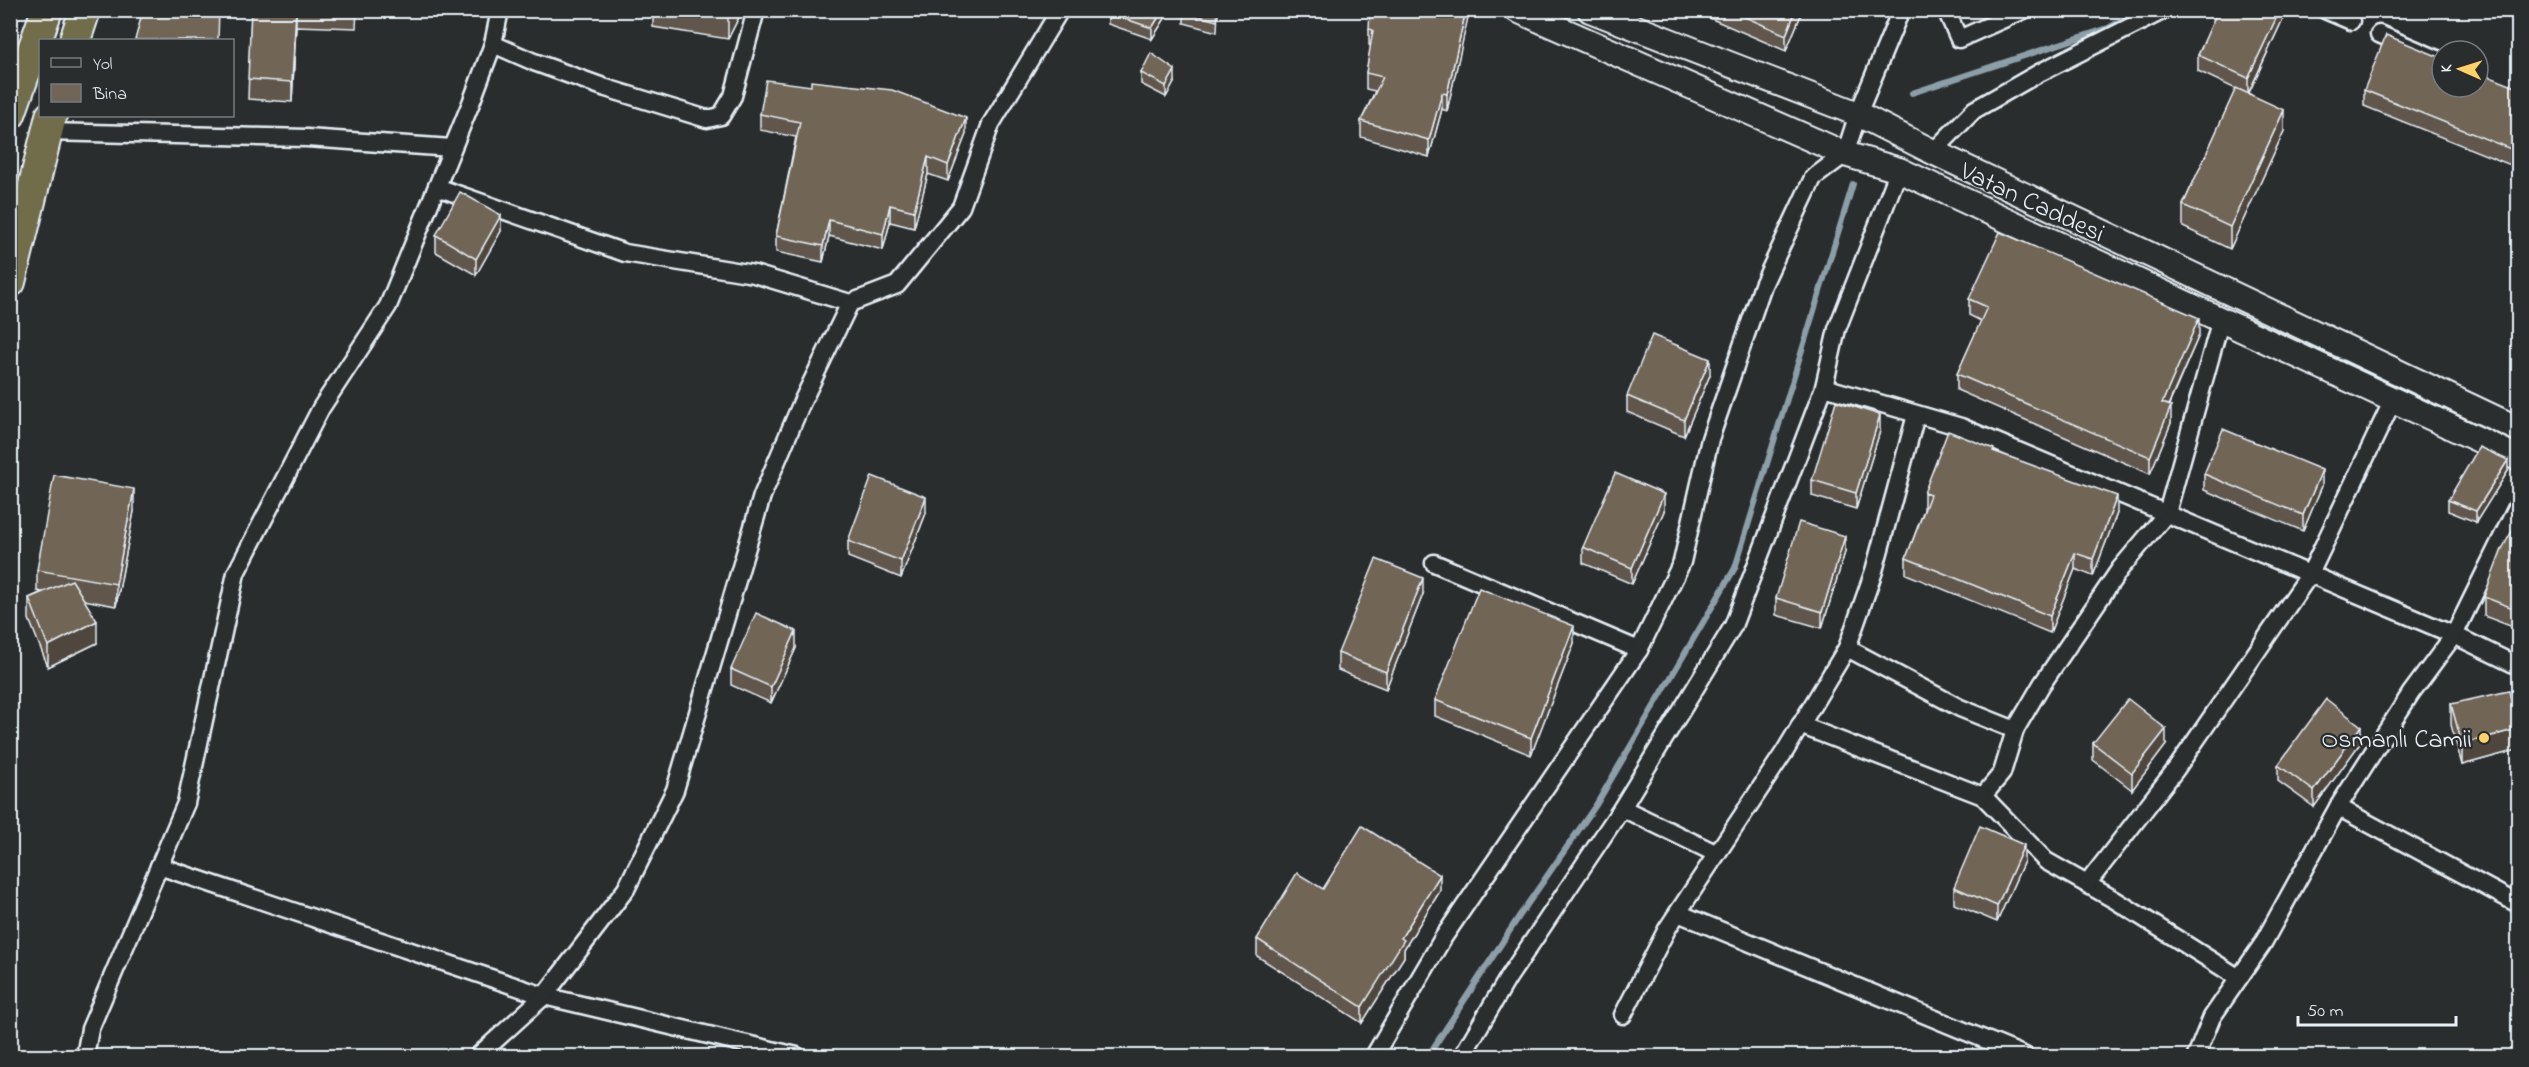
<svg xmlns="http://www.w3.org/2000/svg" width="2529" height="1067" viewBox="0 0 2529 1067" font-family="'Indie Flower',sans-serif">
<rect width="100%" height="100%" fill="#2a2d2e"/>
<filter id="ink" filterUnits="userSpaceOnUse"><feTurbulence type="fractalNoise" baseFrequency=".0167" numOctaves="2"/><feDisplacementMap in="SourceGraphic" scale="12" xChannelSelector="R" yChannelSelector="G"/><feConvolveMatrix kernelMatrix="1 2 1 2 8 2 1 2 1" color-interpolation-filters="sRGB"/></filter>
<g filter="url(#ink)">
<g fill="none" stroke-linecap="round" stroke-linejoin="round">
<g stroke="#8c9fa8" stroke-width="6">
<path d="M1912,93L2108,28L2140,10"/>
<path d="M1428,1056L1520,915L1596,805L1735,568L1853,184"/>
</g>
<g stroke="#e8f1f8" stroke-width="21">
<g id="street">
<path d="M1946,10L1959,39L2024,10"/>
<path d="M2325,10L2351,21"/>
<path d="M2379,34L2442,61"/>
<path d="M493,44L534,62L606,88L707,119L721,116L733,96L756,10"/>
<path d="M45,132L307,138L452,148"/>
<path d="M1933,152L1974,110L2039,73L2164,10"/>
<path d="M437,187L625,253L754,274L850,303L897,285L961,207L991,124L1060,10"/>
<path d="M2221,319L2167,513L2120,569L2042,684L2015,730L2002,773L1983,796L2046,861L2115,900L2239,978"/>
<path d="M1824,387L1961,427L2454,635L2518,666"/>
<path d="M1434,563L1639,650"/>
<path d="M1847,648L1960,708L2015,730"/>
<path d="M1800,725L1983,796"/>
<path d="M2338,807L2518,904"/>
<path d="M1622,808L1717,854"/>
<path d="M159,866L544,996L797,1056"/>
<path d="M2087,884L2176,769L2310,574L2393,400"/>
<path d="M1678,913L2025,1056"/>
<path d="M1623,1015L1667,929L1785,751L1847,648L1874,571L1916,415"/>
<path d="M85,1056L90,1029L186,803L236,573L321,408L388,306L471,103L493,44L500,10"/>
<path d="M478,1056L544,996L626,889L675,790L762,496L802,402L850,303"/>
<path d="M1374,1056L1443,938L1639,650L1682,562L1710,439L1763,285L1813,178L1845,154L1858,114L1901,10"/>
<path d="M1462,1056L1508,978L1622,808L1733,626L1824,387L1837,329L1899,170"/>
<path d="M2196,1056L2212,1017L2262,945L2338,807L2411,693L2454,635L2518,505"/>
</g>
</g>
<g stroke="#e8f1f8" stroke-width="28">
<g id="secondary">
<path d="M1517,10L1845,154L1899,170L2518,458"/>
<path d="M1590,10L1858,114L1933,152L2518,429"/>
</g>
</g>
<g stroke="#e8f1f8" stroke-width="34">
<g id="highway">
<path d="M75,40L85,10"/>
<path d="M10,114L47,10"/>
<path d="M10,282L51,116"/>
</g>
</g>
<use href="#street" stroke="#2a2d2e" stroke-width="16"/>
<use href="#secondary" stroke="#2a2d2e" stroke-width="24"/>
<use href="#highway" stroke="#716d4b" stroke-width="30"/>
</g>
<g fill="#61574b" stroke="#e8f1f8" stroke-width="1.5">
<path d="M251,10H357L356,28L296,26L292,102L248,99Z"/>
<path d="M653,10H740V15L728,39L653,27Z"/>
<path d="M1169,10V12L1152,39L1108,24V13Z"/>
<path d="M1184,10H1218L1217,32L1184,23Z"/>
<path d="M1469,10L1447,111L1442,109L1429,157L1361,137V121L1375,91L1366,89V73L1371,46L1369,45V29Z"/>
<path d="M1691,10H1803L1786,51Z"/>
<path d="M2287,10L2249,93L2284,131L2230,249L2183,227V205L2236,89L2198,71V55Z"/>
<path d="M1141,73L1175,81L1166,97L1141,84Z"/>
<path d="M2518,88V168L2364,106V90Z"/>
<path d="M760,114L966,134L948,181L928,174L914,228L890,222L883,250L829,236L823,262L776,252V236L796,137L760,130Z"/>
<path d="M501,231L476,275L436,252V235Z"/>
<path d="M1969,299L2199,335L2169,405L2171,423L2150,474L1957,390V374L1981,321L1969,315Z"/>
<path d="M1710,375L1684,436L1627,412V396Z"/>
<path d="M1880,431L1856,509L1812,496V480Z"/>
<path d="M1994,451L2117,513L2093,576L2075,569L2050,633L1906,574V558L1924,510V493Z"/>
<path d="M2508,471L2476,522L2448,511V500Z"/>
<path d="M2204,474L2322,486L2303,531L2204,490Z"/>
<path d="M134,511L116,606L84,600L97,643L48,667L29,619V598L42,592L37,591V570Z"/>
<path d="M1664,511L1632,584L1583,563V547Z"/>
<path d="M926,513L901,578L848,557V541Z"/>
<path d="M2518,520V629L2484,616V597Z"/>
<path d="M1845,552L1822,628L1776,615V598Z"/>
<path d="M1423,594L1386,689L1338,670V653Z"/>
<path d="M1574,643L1531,755L1435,716V700Z"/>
<path d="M796,648L771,703L731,685V669Z"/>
<path d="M2451,704L2517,750L2462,765L2451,725Z"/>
<path d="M2361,742L2314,807L2278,781V765Z"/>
<path d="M2093,743L2166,745L2132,790L2093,760Z"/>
<path d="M2024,861L1997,922L1954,904V887Z"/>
<path d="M1323,889L1440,891L1404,949V957L1362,1023L1257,956V939Z"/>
</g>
<g fill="#4f473d" stroke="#e8f1f8" stroke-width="1.5">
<path d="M296,10V26L292,102V82Z"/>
<path d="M732,10H740V15L728,39V17Z"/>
<path d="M1163,10H1169V12L1152,39V28Z"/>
<path d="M1466,10H1469V13L1447,111V94Z"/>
<path d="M1796,10H1803L1786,51V35Z"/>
<path d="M2280,10H2287L2248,94V78Z"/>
<path d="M1175,70V81L1166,97V86Z"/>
<path d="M1442,93V109L1429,157V140Z"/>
<path d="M2284,110V131L2230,249V227Z"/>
<path d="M966,118V134L948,181V165Z"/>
<path d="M928,157V174L914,228V211Z"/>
<path d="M890,205V222L883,250V234Z"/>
<path d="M501,215V231L476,275V259Z"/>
<path d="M829,220V236L823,262V246Z"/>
<path d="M2199,318V335L2162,419V403Z"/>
<path d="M1710,359V375L1684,436V420Z"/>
<path d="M2171,406V423L2150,474V457Z"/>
<path d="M1880,415V431L1856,509V493Z"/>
<path d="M2508,460V471L2476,522V511Z"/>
<path d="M2322,470V486L2303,531V515Z"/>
<path d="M134,489V511L116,606V584Z"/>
<path d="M1664,494V511L1632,584V568Z"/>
<path d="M2117,496V513L2093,576V559Z"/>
<path d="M926,497V513L901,578V561Z"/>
<path d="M1845,536V552L1822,628V612Z"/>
<path d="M2075,553V569L2050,633V616Z"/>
<path d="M1423,578V594L1386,689V672Z"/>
<path d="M97,621V643L48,667V646Z"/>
<path d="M1574,626V643L1531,755V738Z"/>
<path d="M796,631V648L771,703V687Z"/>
<path d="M2361,726V742L2314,807V791Z"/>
<path d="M2166,729V745L2132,790V773Z"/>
<path d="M2517,729V750L2462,765V744Z"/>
<path d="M2024,845V861L1997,922V906Z"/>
<path d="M1440,875V891L1404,949V957L1362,1023V1007L1401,938Z"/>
</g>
<g fill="#716557" stroke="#e8f1f8" stroke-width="1.5">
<path d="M143,10H219L218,40H135Z"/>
<path d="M251,10H296L292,82L248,79Z"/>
<path d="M682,10H732L728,17Z"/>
<path d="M1109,10H1163L1152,28L1108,13Z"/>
<path d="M1184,10H1218L1217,21L1184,12Z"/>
<path d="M1370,10H1466L1447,94L1442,93L1429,140L1361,121L1383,77L1366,73L1373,30L1369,29Z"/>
<path d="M1729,10H1796L1786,35Z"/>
<path d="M2218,10H2280L2248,78L2198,55Z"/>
<path d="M2386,35L2442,58V87H2478V72L2518,88V152L2364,90Z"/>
<path d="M1151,53L1175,70L1166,86L1141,73Z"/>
<path d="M766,80L811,86V81L892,90L966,118L948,165L928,157L914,211L890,205L883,234L829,220L823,246L776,236L800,122L760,114Z"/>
<path d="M2236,88L2284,110L2230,227L2183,205Z"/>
<path d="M460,192L501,215L476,259L436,235Z"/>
<path d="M2000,232L2199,318L2162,403L2171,406L2150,457L1957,374L1987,307L1969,299Z"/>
<path d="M1652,335L1710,359L1684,420L1627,396Z"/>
<path d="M1836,401L1880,415L1856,493L1812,480Z"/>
<path d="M2223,429L2322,470L2303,515L2204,474Z"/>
<path d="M1948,431L1994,449L1993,451L2117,496L2093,559L2075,553L2050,616L1906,558L1930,495L1924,493Z"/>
<path d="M2479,447L2508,460L2476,511L2448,500Z"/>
<path d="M1615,473L1664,494L1632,568L1583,547Z"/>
<path d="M54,475L134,489L116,584L37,570Z"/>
<path d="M872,476L926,497L901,561L848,541Z"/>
<path d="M2518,520V610L2484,597L2502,549Z"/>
<path d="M1799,522L1845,536L1822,612L1776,598Z"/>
<path d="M1376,559L1423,578L1386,672L1338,653Z"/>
<path d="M72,580L97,621L48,646L29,598Z"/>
<path d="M1479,588L1574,626L1531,738L1435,700Z"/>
<path d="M756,613L796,631L771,687L731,669Z"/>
<path d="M2509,691L2517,729L2462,744L2451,704Z"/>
<path d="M2128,699L2166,729L2132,773L2093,743Z"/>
<path d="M2326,699L2361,726L2314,791L2278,765Z"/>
<path d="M1362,826L1440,875L1401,938L1404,940L1362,1007L1257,939L1297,873L1323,889Z"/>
<path d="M1980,826L2024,845L1997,906L1954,887Z"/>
</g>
</g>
<circle fill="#ffd166" stroke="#2a2d2e" stroke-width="2" cx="2484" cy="738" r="6"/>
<g text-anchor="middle" stroke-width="4.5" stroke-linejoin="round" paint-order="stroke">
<g font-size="26" fill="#e8f1f8" stroke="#2a2d2e">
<text transform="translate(2033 201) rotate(25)" y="9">Vatan Caddesi</text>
</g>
<g font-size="26" fill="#e8f1f8" stroke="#2a2d2e" text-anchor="end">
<text x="2472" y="747">Osmanlı Camii</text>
</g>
</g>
<rect width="2529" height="1067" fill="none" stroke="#2a2d2e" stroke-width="36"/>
<rect x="18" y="18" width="2493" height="1031" fill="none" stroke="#e8f1f8" stroke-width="2" filter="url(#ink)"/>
<rect x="39" y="39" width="195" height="78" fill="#2a2d2e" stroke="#767b7f" stroke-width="1.5"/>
<rect x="51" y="58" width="30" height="9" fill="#2a2d2e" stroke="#767b7f" stroke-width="1.5"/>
<text x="93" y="69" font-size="18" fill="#e8f1f8">Yol</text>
<rect x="51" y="84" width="30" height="18" fill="#716557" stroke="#767b7f" stroke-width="1.5"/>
<text x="93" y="99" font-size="18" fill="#e8f1f8">Bina</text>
<g transform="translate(2460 69) rotate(273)"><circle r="28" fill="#2a2d2e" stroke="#767b7f" stroke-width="1.5"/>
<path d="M0-4.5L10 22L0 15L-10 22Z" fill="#ffd166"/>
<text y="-9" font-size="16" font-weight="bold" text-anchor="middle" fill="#e8f1f8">K</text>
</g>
<path d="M2298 1016v9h158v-9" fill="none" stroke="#e8f1f8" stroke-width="3"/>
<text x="2307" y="1016" font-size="18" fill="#e8f1f8" stroke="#2a2d2e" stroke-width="4.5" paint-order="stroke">50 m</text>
</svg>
